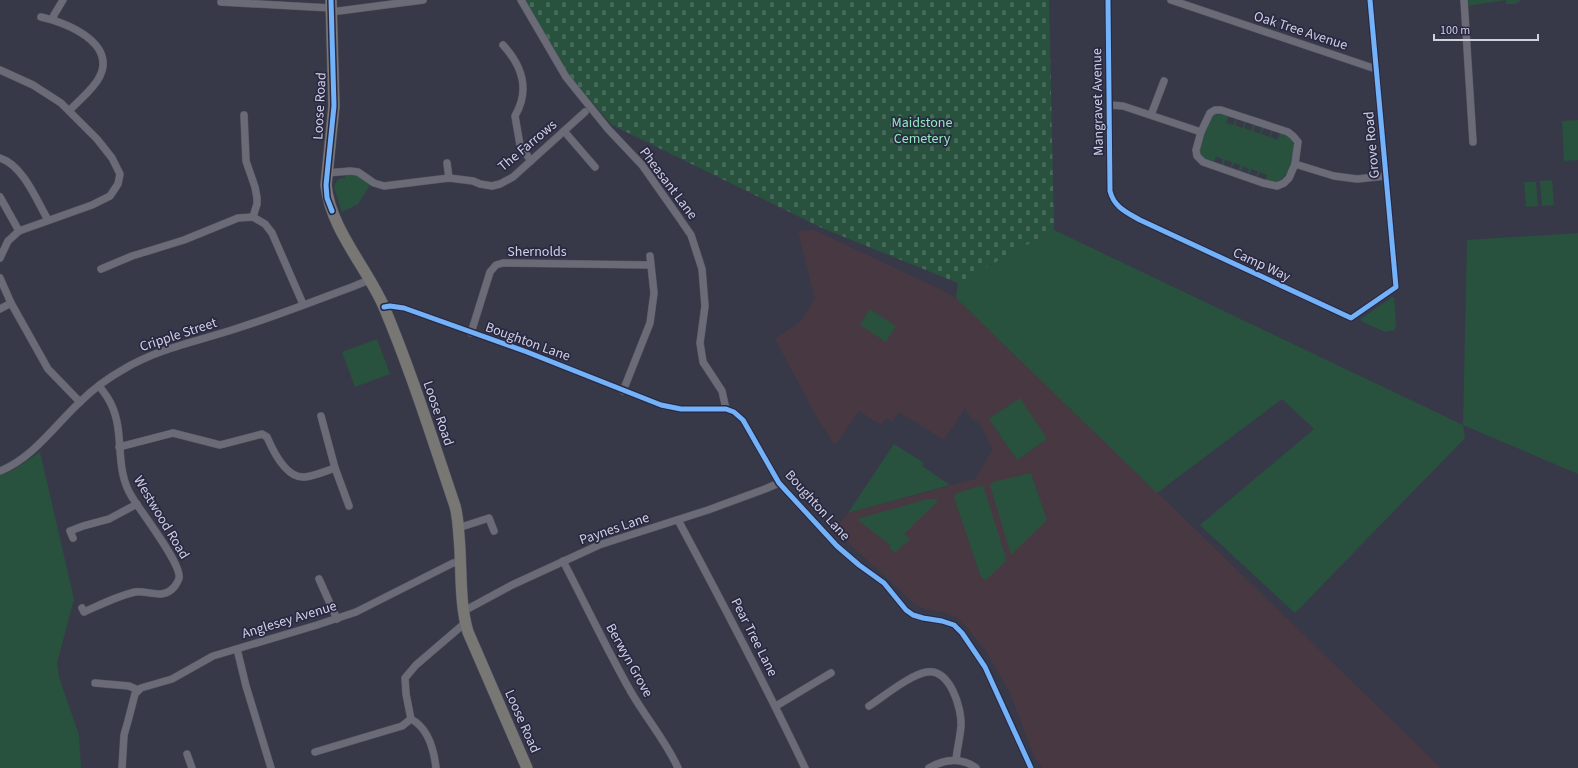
<svg xmlns="http://www.w3.org/2000/svg" width="1578" height="768" viewBox="0 0 1578 768" font-family="'Source Sans 3',sans-serif">
<defs>
<pattern id="cemetery-stones" width="16" height="16" patternUnits="userSpaceOnUse"><rect width="16" height="16" fill="#28513e"/><path d="M2 7V4a2 2 0 0 1 4 0v3zM10 15v-3a2 2 0 0 1 4 0v3z" fill="#46695a"/></pattern>
</defs>
<rect width="100%" height="100%" fill="#383948"/>
<path fill="#483842" d="M814,230L944,291L959,300L1441,768H1043L1035,759L1010,693L986,651L969,630L958,618L943,612L925,609L914,604L895,585L834,530L848,513L975,479L993,449L979,421L972,420L965,408L944,440L899,412L892,422L886,418L881,425L859,411L835,445L818,419L775,339L800,322L815,299L798,231Z"/>
<g fill="#28513e">
<path d="M1465,0H1522L1515,4H1506V0L1466,6Z"/>
<path d="M1220,114L1229,116L1226,123L1233,125L1236,119H1237L1235,125L1242,128L1245,121L1246,122L1244,128L1251,131L1253,124L1255,125L1253,131L1260,134L1262,127L1264,128L1261,134L1269,137L1271,130L1273,131L1270,137L1277,140L1280,133C1289,136 1294,141 1295,150C1289,167 1288,186 1265,181L1267,175L1260,172L1257,178H1256L1258,171L1251,169L1249,175H1247L1249,169L1243,166L1240,173L1238,172L1240,165L1234,163L1231,170L1230,169L1232,162L1225,160L1223,167L1221,166L1223,159L1216,157L1213,164C1208,162 1203,160 1200,155C1196,149 1204,121 1211,116C1213,115 1217,114 1220,114Z"/>
<path d="M1578,120V160L1564,161L1562,121Z"/>
<path d="M345,175C356,175 365,175 370,185L358,204L342,212L334,187L338,179L345,178Z"/>
<path d="M1552,180L1554,205L1542,206L1540,181Z"/>
<path d="M1524,182H1536L1538,206L1526,207Z"/>
<path d="M1054,230L1463,425L1467,240L1578,233V474L1463,425L1465,438L1295,613L1200,525L1314,429L1282,399L1157,493L956,298L958,283Z"/>
<path d="M1392,297H1394L1396,326L1394,330L1385,332L1361,321V319Z"/>
<path d="M870,309L896,326L886,342L860,325Z"/>
<path d="M377,339L390,374L355,387L342,352Z"/>
<path d="M1020,398L1047,439L1017,460L989,419Z"/>
<path d="M894,444L924,463L922,466L950,485L848,513Z"/>
<path d="M40,452L74,599L57,663L59,677L79,735L81,768H0V475L13,470Z"/>
<path d="M1031,473L1047,520L1011,555L990,485L993,482Z"/>
<path d="M983,485L1006,558L1004,563L986,580L981,577L954,498L957,493Z"/>
<path d="M928,499H936L938,501L904,534L910,539L895,553L890,548V545L857,519Z"/>
</g>
<path fill="url(#cemetery-stones)" d="M524,0H1049L1054,230L958,283L822,228L612,125L568,75Z"/>
<g fill="none" stroke-linecap="round" stroke-linejoin="round">
<g stroke="#565764" stroke-width="8">
<g id="minor">
<path d="M521,0L566,77L608,129L642,165L680,219"/>
<path d="M1108,0L1110,191C1114,207 1126,212 1140,220L1351,318L1396,287L1370,0"/>
<path d="M1171,0L1376,69"/>
<path d="M1464,0L1473,142"/>
<path d="M221,2L331,8"/>
<path d="M331,12L423,0"/>
<path d="M41,17C66,22 116,43 100,76C94,89 79,100 70,110"/>
<path d="M53,19L54,15L63,0"/>
<path d="M503,45C523,67 530,90 515,116L520,145L531,161"/>
<path d="M0,70L33,85L61,103L97,139L112,158L120,174L118,184L110,196L92,205L19,231L8,241L0,258"/>
<path d="M1110,105L1123,106L1201,132"/>
<path d="M1215,110H1221L1288,132L1293,136L1298,142L1295,164L1289,178L1284,183L1277,186L1263,183L1203,162L1197,156L1196,150L1201,132L1210,113Z"/>
<path d="M244,115L246,161L255,187L257,198V204L253,217"/>
<path d="M1151,115L1164,81"/>
<path d="M564,131L595,167"/>
<path d="M0,158C23,165 37,201 48,220"/>
<path d="M447,163L449,178"/>
<path d="M1295,164L1334,176L1357,179L1386,176"/>
<path d="M327,173L350,171L358,172L374,183L384,186L449,178L473,181L480,184L492,186L500,184L513,177L585,112"/>
<path d="M0,197L19,231"/>
<path d="M682,222L691,235L702,269L705,306L700,343L703,362L722,391L726,409"/>
<path d="M101,269L132,256L184,240L238,218L253,217L265,224L272,233L303,304"/>
<path d="M0,278L11,303L48,369L80,402"/>
<path d="M384,307L390,306L404,308L527,352L661,405L681,409H726L734,412L743,420L779,483L837,546L859,565L884,583L906,610L913,615L923,618L942,621L954,625L962,633L985,667L1031,768"/>
<path d="M0,309L11,303"/>
<path d="M471,333L490,272L496,265L503,263L650,265"/>
<path d="M623,391L650,323L654,293L650,256"/>
<path d="M321,416L335,468L349,506"/>
<path d="M119,447L173,433L220,445L262,434L267,437C273,451 286,479 305,477C315,476 326,471 335,468"/>
<path d="M0,471C33,458 55,425 80,402C93,389 108,378 124,369C159,348 199,341 238,328C276,316 314,301 352,287L369,280"/>
<path d="M678,520C722,602 765,684 805,768"/>
<path d="M458,528L489,518L494,531"/>
<path d="M73,538L70,531L83,526L109,519L137,504"/>
<path d="M563,561C586,605 607,650 631,692C646,718 666,741 678,768"/>
<path d="M319,579L337,619"/>
<path d="M82,608L84,612C100,605 117,596 135,592C149,590 163,601 175,586C176,584 179,580 179,578C182,564 141,512 132,497C114,469 125,435 112,406C109,399 104,392 99,386"/>
<path d="M462,612L512,585L599,545L708,510L765,489L779,483"/>
<path d="M237,649L246,686L271,768"/>
<path d="M95,683L129,686L138,690"/>
<path d="M776,706L831,673"/>
<path d="M869,706C883,697 911,674 927,672C950,669 962,708 961,726C960,738 957,749 956,760"/>
<path d="M411,719L406,694L405,678L416,665L465,623"/>
<path d="M411,719C428,728 434,750 436,768"/>
<path d="M315,752L402,726L411,719"/>
<path d="M187,754L192,768"/>
<path d="M122,768L124,735L128,721L135,694L141,688L172,679L213,656L317,625L356,612L453,563L461,562"/>
<path d="M929,768C944,759 962,757 976,768"/>
</g>
</g>
<g stroke="#565764" stroke-width="12">
<path id="highway" d="M331,0L334,106L326,185C330,228 367,268 384,307C411,371 432,438 454,503C458,514 458,526 459,536C462,568 459,602 468,632L527,768"/>
</g>
<use href="#minor" stroke="#6a6b77" stroke-width="7"/>
<use href="#highway" stroke="#797774" stroke-width="11"/>
<g stroke="#292943" stroke-width="8">
<g id="cycleway">
<path d="M331,0L334,106L326,185L327,198L332,211"/>
<path d="M1108,0L1110,191C1114,207 1126,212 1140,220L1351,318L1396,287L1370,0"/>
<path d="M384,307L390,306L404,308L527,352L661,405L681,409H726L734,412L743,420L779,483L837,546L859,565L884,583L906,610L913,615L923,618L942,621L954,625L962,633L985,667L1031,768"/>
</g>
</g>
<use href="#cycleway" stroke="#73b2f8" stroke-width="5"/>
</g>
<g text-anchor="middle" stroke-width="3.5" stroke-linejoin="round" paint-order="stroke">
<g font-size="14" fill="#cfd0e2" stroke="#292943">
<text transform="translate(1301 30) rotate(18)" y="5">Oak Tree Avenue</text>
<text transform="translate(1097 102) rotate(-91)" y="5">Mangravet Avenue</text>
<text transform="translate(319 106) rotate(-87)" y="5">Loose Road</text>
<text transform="translate(527 145) rotate(-40)" y="5">The Farrows</text>
<text transform="translate(1371 145) rotate(-95)" y="5">Grove Road</text>
<text transform="translate(669 183) rotate(53)" y="5">Pheasant Lane</text>
<text x="537" y="256">Shernolds</text>
<text transform="translate(1262 264) rotate(25)" y="5">Camp Way</text>
<text transform="translate(178 334) rotate(-18)" y="5">Cripple Street</text>
<text transform="translate(528 341) rotate(20)" y="5">Boughton Lane</text>
<text transform="translate(439 413) rotate(71)" y="5">Loose Road</text>
<text transform="translate(818 505) rotate(48)" y="5">Boughton Lane</text>
<text transform="translate(162 517) rotate(59)" y="5">Westwood Road</text>
<text transform="translate(614 528) rotate(-19)" y="5">Paynes Lane</text>
<text transform="translate(289 619) rotate(-17)" y="5">Anglesey Avenue</text>
<text transform="translate(755 637) rotate(63)" y="5">Pear Tree Lane</text>
<text transform="translate(630 660) rotate(61)" y="5">Berwyn Grove</text>
<text transform="translate(523 721) rotate(66)" y="5">Loose Road</text>
</g>
<g font-size="14" fill="#8feab7" stroke="#292943">
<text x="922" y="127">Maidstone<tspan x="922" dy="16">Cemetery</tspan></text>
</g>
</g>
<path d="M1434 34v6h104v-6" fill="none" stroke="#cfd0e2" stroke-width="2"/>
<text x="1440" y="34" font-size="12" fill="#cfd0e2" stroke="#292943" stroke-width="3" paint-order="stroke">100 m</text>
</svg>
